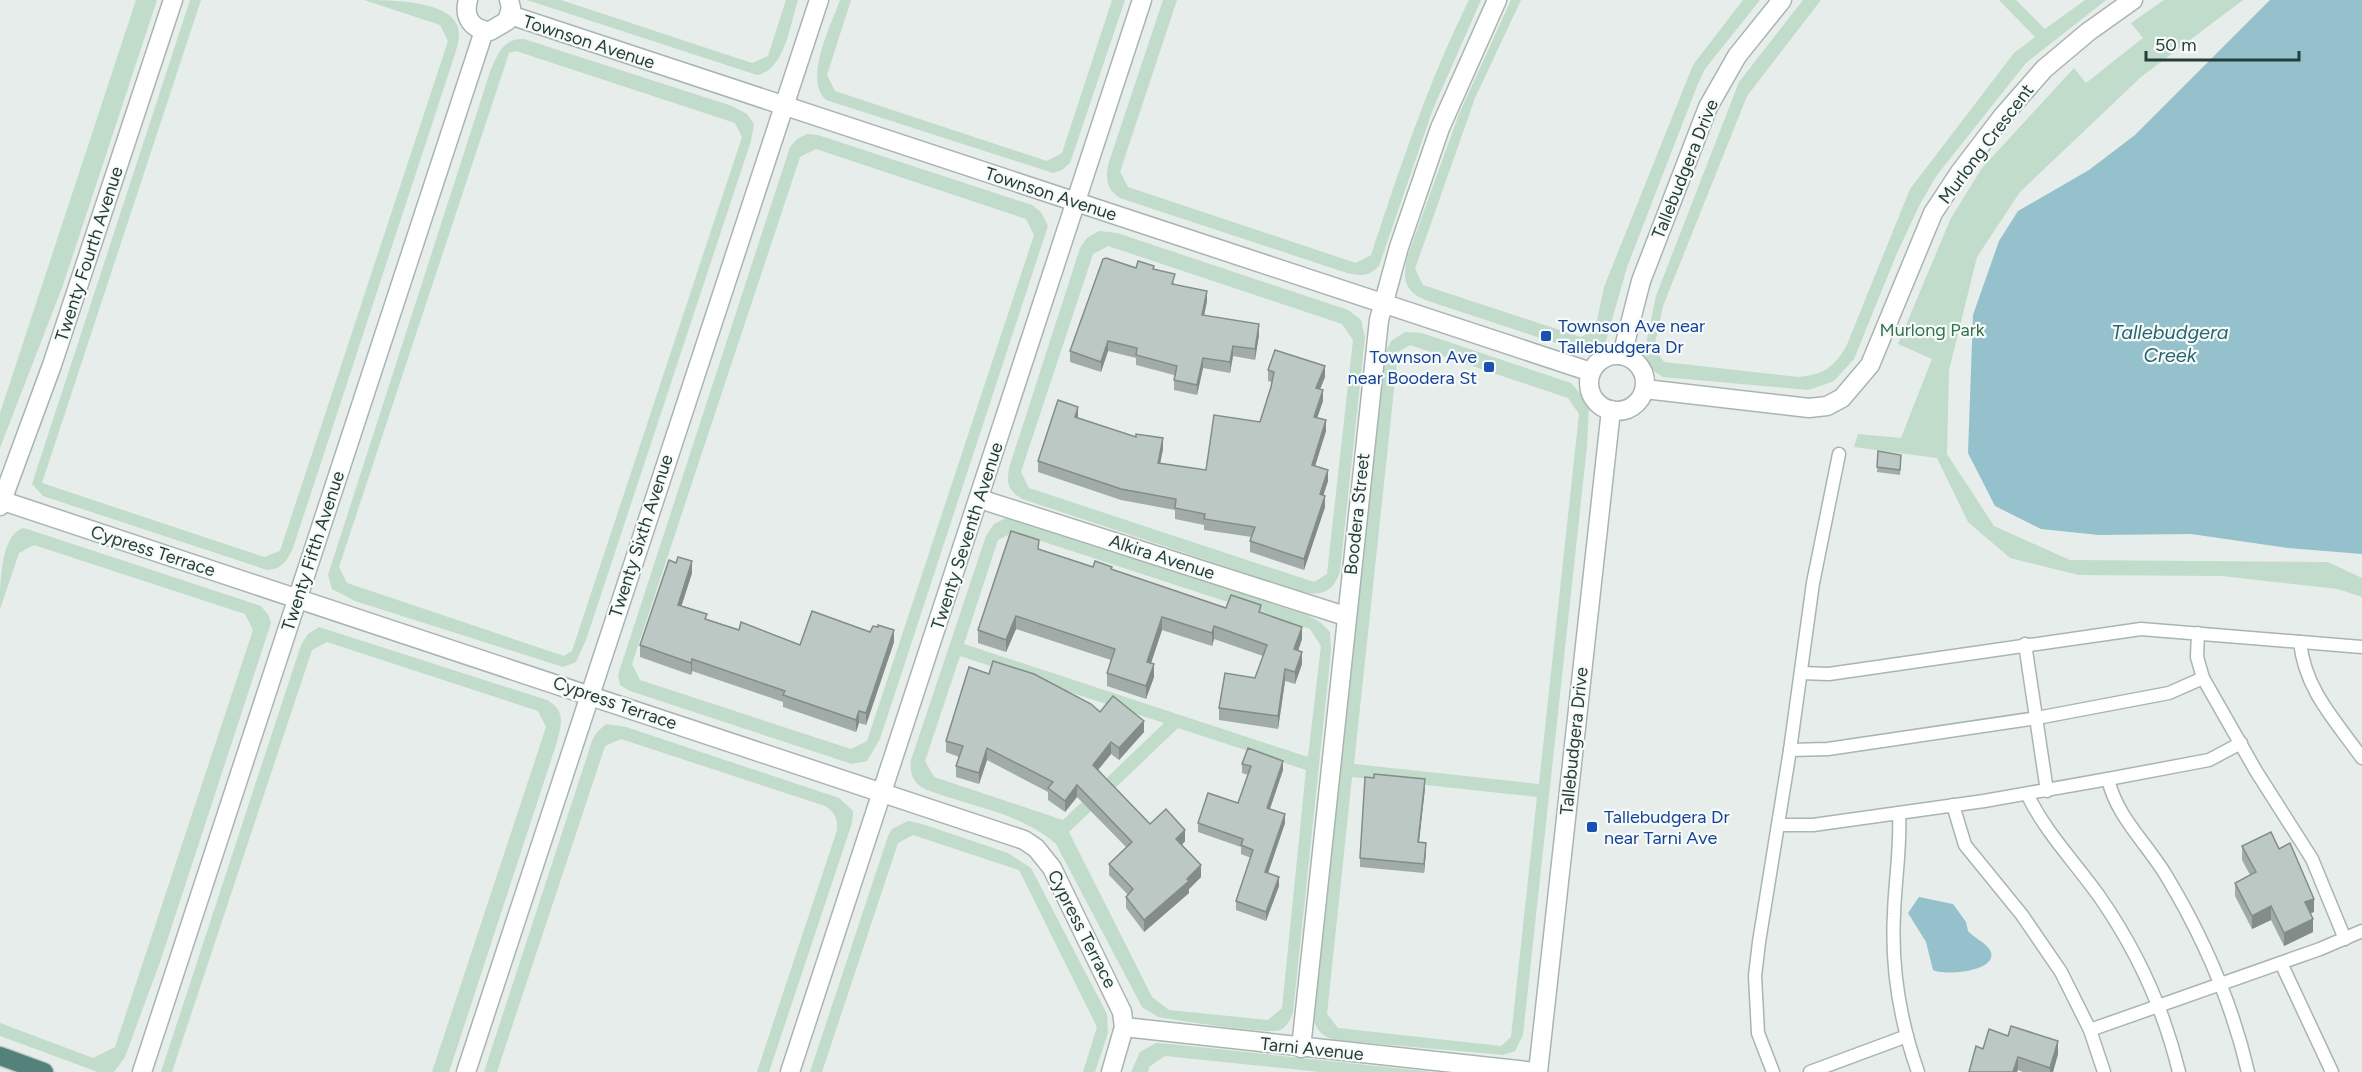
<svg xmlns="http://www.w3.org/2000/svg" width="2362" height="1072" viewBox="0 0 2362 1072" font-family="Figtree,sans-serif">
<rect width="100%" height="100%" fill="#e6edea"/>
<g fill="#c1dcca" fill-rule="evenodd">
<path d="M136,0H157L63,285L0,448V413Z"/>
<path d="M190,0H201L42,483L264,557L280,551L448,41L440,25L364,0C386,0 447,0 457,25C461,35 458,44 455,54L293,548C287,561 282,569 267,570L43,496L32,484Z"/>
<path d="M527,0H561L752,63L768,56L786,0H798C790,24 785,70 757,75Z"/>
<path d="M840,0H851L827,75L835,91L1047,161L1062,153L1112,0H1125L1070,163L1062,170L1053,173L826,100C803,79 831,26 840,0Z"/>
<path d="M1163,0H1177L1120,172L1128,187L1356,263L1371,255C1400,168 1428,82 1469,0H1481L1433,109L1379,266C1368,277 1361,276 1347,273L1120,198C1106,189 1105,177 1109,162Z"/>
<path d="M1511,0H1521L1475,98L1415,269L1423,285L1581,337L1595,329L1604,287L1693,65L1743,0H1760L1705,69L1697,86L1627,267L1606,341C1601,353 1592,355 1580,351L1428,301C1404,292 1402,279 1408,255L1459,114Z"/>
<path d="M1803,0H1821L1747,96L1663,306L1654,348L1664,362L1798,377C1824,374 1832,369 1846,347L1910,189L2014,53L2035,37L1999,0H2016L2045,29L2085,0H2106L2026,63L1937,175L1920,204L1897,253L1854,359L1834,381L1808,390L1663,377L1652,370L1644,354L1656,296L1739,82Z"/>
<path d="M2164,0H2243L2141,77L2020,192L1977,257L1949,370L1947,454L1994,526L2070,560L2328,562L2362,578V597L2338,589L2222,576L2079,575L2010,558L1968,522L1937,458L1854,447L1858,434L1901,438L1932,359L1898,344L1951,218L1982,168L2074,68L2086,83L2143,38L2131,23Z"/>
<path d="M524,39L732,106L747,114L754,124L751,141L586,640L576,662L563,667L355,601L332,589L328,575L491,69C498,53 504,38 524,39ZM516,51L735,123L742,137L572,651L564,656L347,583L339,567L509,53Z"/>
<path d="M807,134L818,135L1032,205L1041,212L1048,226L880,739L867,761L852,764L630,691L620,685L618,675L790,147L797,139ZM816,149L1026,219L1034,235L867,741L851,749L640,680L632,664L800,157Z"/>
<path d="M1099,231L1117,233L1348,310L1361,320L1365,337L1340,571C1335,590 1322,597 1303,592L1022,499C1007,490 1006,481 1010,465L1080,248L1087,238ZM1108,246L1342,324L1353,340L1327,574L1314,582L1029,488L1021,472L1093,254Z"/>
<path d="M1405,332L1422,333L1571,383L1589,404L1587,446L1523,1035L1515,1051L1503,1055L1335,1040C1322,1036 1315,1030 1313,1016L1386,351L1391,341ZM1410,345L1568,398L1579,414L1539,784L1354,764L1398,352ZM1352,777L1537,797L1511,1037L1501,1046L1338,1028L1327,1014Z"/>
<path d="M1006,518L1307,615L1320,622L1330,632L1331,651L1293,1012C1291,1019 1287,1027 1280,1030C1269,1035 1176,1020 1158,1017L1142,1007L1056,844C1020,812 971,807 927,790C914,784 909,775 911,760L986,536L994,524ZM1014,532L1310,629L1321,646L1308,757L964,644L998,540ZM960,656L1164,723L1063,820L934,777L925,761ZM1178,728L1306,770L1282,1008L1268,1020L1169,1010L1152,997L1069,832Z"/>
<path d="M24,528L261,606L269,616L271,623L160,962L125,1057L114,1072H98L0,1036V1023L93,1058L115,1047L253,630L245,614L34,545L19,553L0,609C0,588 0,533 24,528Z"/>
<path d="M319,627L547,700C567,711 561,726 556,745L449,1072H432L546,727L538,711L327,642L312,650L172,1072H161L301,645L308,634Z"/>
<path d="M606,724L626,727L839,798L853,811L852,823L769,1072H757L837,830C838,819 835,812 825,806L621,739L605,746L497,1072H484L592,741L597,732Z"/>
<path d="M908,821L922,824L1008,853L1031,868L1107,1014L1108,1033L1095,1072H1083L1097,1027L1019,870L913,835L898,843L822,1072H810L888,836L892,829Z"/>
<path d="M1156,1043L1170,1044L1433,1072H1320L1165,1056L1149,1067L1148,1072H1131L1140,1052Z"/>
</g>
<g fill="#94c1cc">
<path d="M2270,0H2362V554L2288,548L2191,534L2099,535L2041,529L1995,506L1968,453L1973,315L1999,241L2018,211L2089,170L2135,135Z"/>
<path d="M1919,897L1953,904L1966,922L1968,931C1974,938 1985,942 1990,950C2001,972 1943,976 1933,970L1926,942L1908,913Z"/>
</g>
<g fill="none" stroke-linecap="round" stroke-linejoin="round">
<g stroke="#a9b5b1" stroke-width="15">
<g id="service">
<path d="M2198,633L2197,657L2203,678L2256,771L2312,859L2345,939"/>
<path d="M2300,642C2305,690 2335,720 2362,758"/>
<path d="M2025,644L2047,791"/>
<path d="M1801,673L1829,674L2141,629L2362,647"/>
<path d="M1790,750L1828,749L2037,718L2169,693L2203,678"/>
<path d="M2108,779C2117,818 2147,843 2167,877C2203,937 2232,1003 2248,1072"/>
<path d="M2027,794C2046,833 2074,861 2099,896C2136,949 2164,1010 2179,1072"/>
<path d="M1953,805L1965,845L2022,915L2061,972L2090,1030L2104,1072"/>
<path d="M1899,813C1901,847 1895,880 1894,914C1891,969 1900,1021 1918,1072"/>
<path d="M1778,825H1813L1984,801L2108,779L2209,760L2241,743"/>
<path d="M2281,963L2332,1072"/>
<path d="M2090,1030L2320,949L2362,931"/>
<path d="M1773,1072L1758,1033L1755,976L1759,942L1790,750L1813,583L1839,454"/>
<path d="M1810,1072L1907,1036"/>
</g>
</g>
<g stroke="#a9b5b1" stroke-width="21">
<g id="minor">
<path d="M468,0C463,17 472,30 490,31L507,21L511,8L509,0"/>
<path d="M510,15L1591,372"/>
<path d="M1645,389L1809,408L1827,406L1842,398L1870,365L1933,213L1960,172L2002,117L2044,69L2088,32L2133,0"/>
<path d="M980,499L1345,616"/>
<path d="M0,500L1024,840L1036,848L1052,868L1122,1012L1124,1027L1111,1072"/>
<path d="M0,506L52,365L173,0"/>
<path d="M1124,1027L1536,1072"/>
<path d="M1301,1048L1379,320L1399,247L1440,128L1497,0"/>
<path d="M142,1072L484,31"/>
<path d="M466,1072L819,0"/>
<path d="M790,1072L1142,0"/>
</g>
</g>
<g stroke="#a9b5b1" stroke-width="21">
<g id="tertiary">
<circle cx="1617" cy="383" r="28"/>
<path d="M1622,355L1641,281L1708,107L1737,56L1782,0"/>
<path d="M1538,1072L1611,410"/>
</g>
</g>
<g stroke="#c2c9c8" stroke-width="21">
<path id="trunk" d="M0,1056L44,1072"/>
</g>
<use href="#service" stroke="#fff" stroke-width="12"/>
<use href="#minor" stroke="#fff" stroke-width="18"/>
<use href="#tertiary" stroke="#fff" stroke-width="18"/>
<use href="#trunk" stroke="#52827a" stroke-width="18"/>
</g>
<g fill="#a1aca8">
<path d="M1136,268L1154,269L1175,284L1207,301L1204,315L1259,335L1255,360L1233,356L1230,373L1203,368L1197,395L1174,390V375L1136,365V358L1108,351L1101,372L1070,362V351Z"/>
<path d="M1268,370L1325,377L1320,389L1323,401L1317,418L1326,431L1315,466L1328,481L1323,496L1325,507L1304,570L1250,552V541L1252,537L1204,530V525L1175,519V510L1121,500L1038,472V461L1078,418L1163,449L1160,463L1206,470L1260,422L1272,382L1268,381Z"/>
<path d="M1878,451L1901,459L1900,475L1877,472Z"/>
<path d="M1039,549L1093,567L1112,570L1226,608L1261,613L1302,639L1298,651L1302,664L1295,684L1285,681L1278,729L1219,720V708L1255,678L1263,656L1214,639L1212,646L1162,630L1151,663L1154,677L1146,699L1107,686V673L1111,660L1016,629L1006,652L978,643V630Z"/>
<path d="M692,573L681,606L707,619L739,630L800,645L894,642L866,725L859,723L856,732L783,707V702L692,671L691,675L640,657V645Z"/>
<path d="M1100,712L1144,732L1119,760L1111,754L1098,770L1150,824L1185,841L1182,845L1201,877L1189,889V893L1144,932L1126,908V897L1128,895L1109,875V864L1126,847L1077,797L1065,812L1048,800V792L987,760L979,784L956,777V766L959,757L946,752V741Z"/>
<path d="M1242,764L1283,770L1270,809L1285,823L1268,873L1279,886L1266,921L1236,910V901L1251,858L1241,854V847L1198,832V823L1238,803L1248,775L1242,773Z"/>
<path d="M1425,788L1419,842L1426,852L1424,873L1360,867V858Z"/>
<path d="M2242,846L2279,849L2314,912L2311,913L2313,932L2284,946L2271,920L2252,929L2235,896V883L2250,875L2242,860Z"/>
<path d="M1983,1049L2058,1054L2053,1072H2023L2018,1070Z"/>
</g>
<g fill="#838c88">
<path d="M1207,291V301L1202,325V315Z"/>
<path d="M1259,324V335L1255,360V349Z"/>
<path d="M1108,341V351L1101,372V362Z"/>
<path d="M1233,346V356L1230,373V362Z"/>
<path d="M1203,358V368L1197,395V385Z"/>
<path d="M1325,366V377L1316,399V388Z"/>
<path d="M1323,390V401L1314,427V417Z"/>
<path d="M1078,407V418L1075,417Z"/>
<path d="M1326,420V431L1312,476V465Z"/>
<path d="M1163,438V449L1158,474V463Z"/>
<path d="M1328,470V481L1320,505V494Z"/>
<path d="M1325,496V507L1304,570V559Z"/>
<path d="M692,561V573L678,617V605Z"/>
<path d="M1016,616V629L1006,652V640Z"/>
<path d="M1162,617V630L1147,675V662Z"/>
<path d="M1214,626V639L1212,646V633Z"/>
<path d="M1302,627V639L1294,662V649Z"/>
<path d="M894,630V642L866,725V713Z"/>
<path d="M1302,652V664L1295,684V672Z"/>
<path d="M692,659V671L691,675V663Z"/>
<path d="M1154,664V677L1146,699V686Z"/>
<path d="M1285,669V681L1278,729V716Z"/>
<path d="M859,711V723L856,732V720Z"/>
<path d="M1144,721V732L1119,760V748Z"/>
<path d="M1111,742V754L1093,776V765Z"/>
<path d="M987,748V760L979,784V773Z"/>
<path d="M1283,761V770L1267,817V808Z"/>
<path d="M1425,779V788L1418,851V842Z"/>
<path d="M1077,785V797L1065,812V801Z"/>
<path d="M1285,814V823L1265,882V872Z"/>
<path d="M1185,830V841L1176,851V839Z"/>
<path d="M1426,843V852L1424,873V864Z"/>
<path d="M1201,865V877L1189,889V893L1144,932V920Z"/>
<path d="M1279,877V886L1266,921V912Z"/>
<path d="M2314,899V912L2305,915V902Z"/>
<path d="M2271,906V920L2252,929V916Z"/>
<path d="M2313,919V932L2284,946V933Z"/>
<path d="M2058,1041V1054L2053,1072H2050V1068Z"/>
<path d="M2018,1057V1070L2017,1072H2013Z"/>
</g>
<g fill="#bbc8c3" stroke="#838c88" stroke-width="1.5">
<path d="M1106,258L1136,268L1138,261L1154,266L1153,269L1175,274L1172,284L1207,291L1202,315L1259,324L1255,349L1233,346L1230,362L1203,358L1197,385L1174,380L1177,366L1136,355L1137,348L1108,341L1101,362L1070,351L1103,259Z"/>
<path d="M1275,350L1325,366L1316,388L1323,390L1314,417L1326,420L1312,465L1328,470L1320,494L1325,496L1304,559L1250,541L1255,527L1204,519L1205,514L1175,508L1176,499L1121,489L1038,461L1058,400L1078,407L1075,417L1136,437V434L1163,438L1158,463L1206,470L1214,415L1260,422L1271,387L1274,372L1268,370Z"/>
<path d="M1878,451L1901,455L1900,470L1877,467Z"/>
<path d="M1011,531L1039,540L1038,549L1093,567L1095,561L1112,567L1111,569L1226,608L1231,595L1261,605L1259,612L1302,627L1294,649L1302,652L1295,672L1285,669L1278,716L1219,708L1225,673L1255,678L1267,645L1214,626L1212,633L1162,617L1147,662L1154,664L1146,686L1107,673L1115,649L1016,616L1006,640L978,630Z"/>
<path d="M678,557L692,561L678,605L707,614L705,619L739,630L741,622L800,645L812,611L870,632L873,626L878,627V625L894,630L866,713L859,711L856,720L783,695L785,691L692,659L691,663L640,645L669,560L676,563Z"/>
<path d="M993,661L1034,674L1091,704L1100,712L1113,696L1144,721L1119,748L1111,742L1093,765L1150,824L1166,809L1185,830L1176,839L1201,865L1187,879L1189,881L1144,920L1126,897L1133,889L1109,864L1132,842L1077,785L1065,801L1048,788L1053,782L987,748L979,773L956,766L963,746L946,741L969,667L989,674Z"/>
<path d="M1248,748L1283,761L1267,808L1285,814L1265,872L1279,877L1266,912L1236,901L1253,850L1241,845L1243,839L1198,823L1208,793L1238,803L1251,766L1242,764Z"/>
<path d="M1374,774L1425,779L1418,842L1426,843L1424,864L1360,858L1365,777L1374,778Z"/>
<path d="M2271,832L2279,849L2290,843L2314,899L2305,902L2313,919L2284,933L2271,906L2252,916L2235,883L2256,872L2242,846Z"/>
<path d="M2011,1026L2058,1041L2050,1068L2018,1057L2013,1072H1969L1976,1046L1983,1049L1989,1029L2008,1036Z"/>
</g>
<g fill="#1a4fb4" stroke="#f6faf8" stroke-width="2">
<rect x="1540" y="330" width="12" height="12" rx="3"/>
<rect x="1483" y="361" width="12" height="12" rx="3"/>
<rect x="1586" y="821" width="12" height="12" rx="3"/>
</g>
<g text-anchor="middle" stroke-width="4.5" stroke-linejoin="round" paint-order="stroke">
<g font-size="18" fill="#263e39" stroke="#f6faf8">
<text transform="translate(589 42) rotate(18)" y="6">Townson Avenue</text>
<text transform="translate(1986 144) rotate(-53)" y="6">Murlong Crescent</text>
<text transform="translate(1685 169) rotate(-68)" y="6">Tallebudgera Drive</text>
<text transform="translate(1051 194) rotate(18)" y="6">Townson Avenue</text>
<text transform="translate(89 254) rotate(-72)" y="6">Twenty Fourth Avenue</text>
<text transform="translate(1357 514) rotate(-84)" y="6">Boodera Street</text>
<text transform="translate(641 536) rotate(-72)" y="6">Twenty Sixth Avenue</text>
<text transform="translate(967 536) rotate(-72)" y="6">Twenty Seventh Avenue</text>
<text transform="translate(153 551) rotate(18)" y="6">Cypress Terrace</text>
<text transform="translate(313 551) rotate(-72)" y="6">Twenty Fifth Avenue</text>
<text transform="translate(1162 557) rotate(18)" y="6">Alkira Avenue</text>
<text transform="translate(615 703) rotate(19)" y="6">Cypress Terrace</text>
<text transform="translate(1574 741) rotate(-84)" y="6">Tallebudgera Drive</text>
<text transform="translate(1082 929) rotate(63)" y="6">Cypress Terrace</text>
<text transform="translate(1312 1049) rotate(6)" y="6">Tarni Avenue</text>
</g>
<g font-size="18" fill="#164399" stroke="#f6faf8" text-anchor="start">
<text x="1558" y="332">Townson Ave near<tspan x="1558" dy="21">Tallebudgera Dr</tspan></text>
<text x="1477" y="363" text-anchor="end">Townson Ave<tspan x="1477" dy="21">near Boodera St</tspan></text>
<text x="1604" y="823">Tallebudgera Dr<tspan x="1604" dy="21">near Tarni Ave</tspan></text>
</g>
<g font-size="18" fill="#34714f" stroke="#f6faf8">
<text x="1932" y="336">Murlong Park</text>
</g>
<g font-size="20" font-style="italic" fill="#266474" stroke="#f6faf8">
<text x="2170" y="339">Tallebudgera<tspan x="2170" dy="23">Creek</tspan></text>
</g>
</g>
<path d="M2146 51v9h153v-9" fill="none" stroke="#263e39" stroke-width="3"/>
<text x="2155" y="51" font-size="18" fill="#263e39" stroke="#f6faf8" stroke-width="4.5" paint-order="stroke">50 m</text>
</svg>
